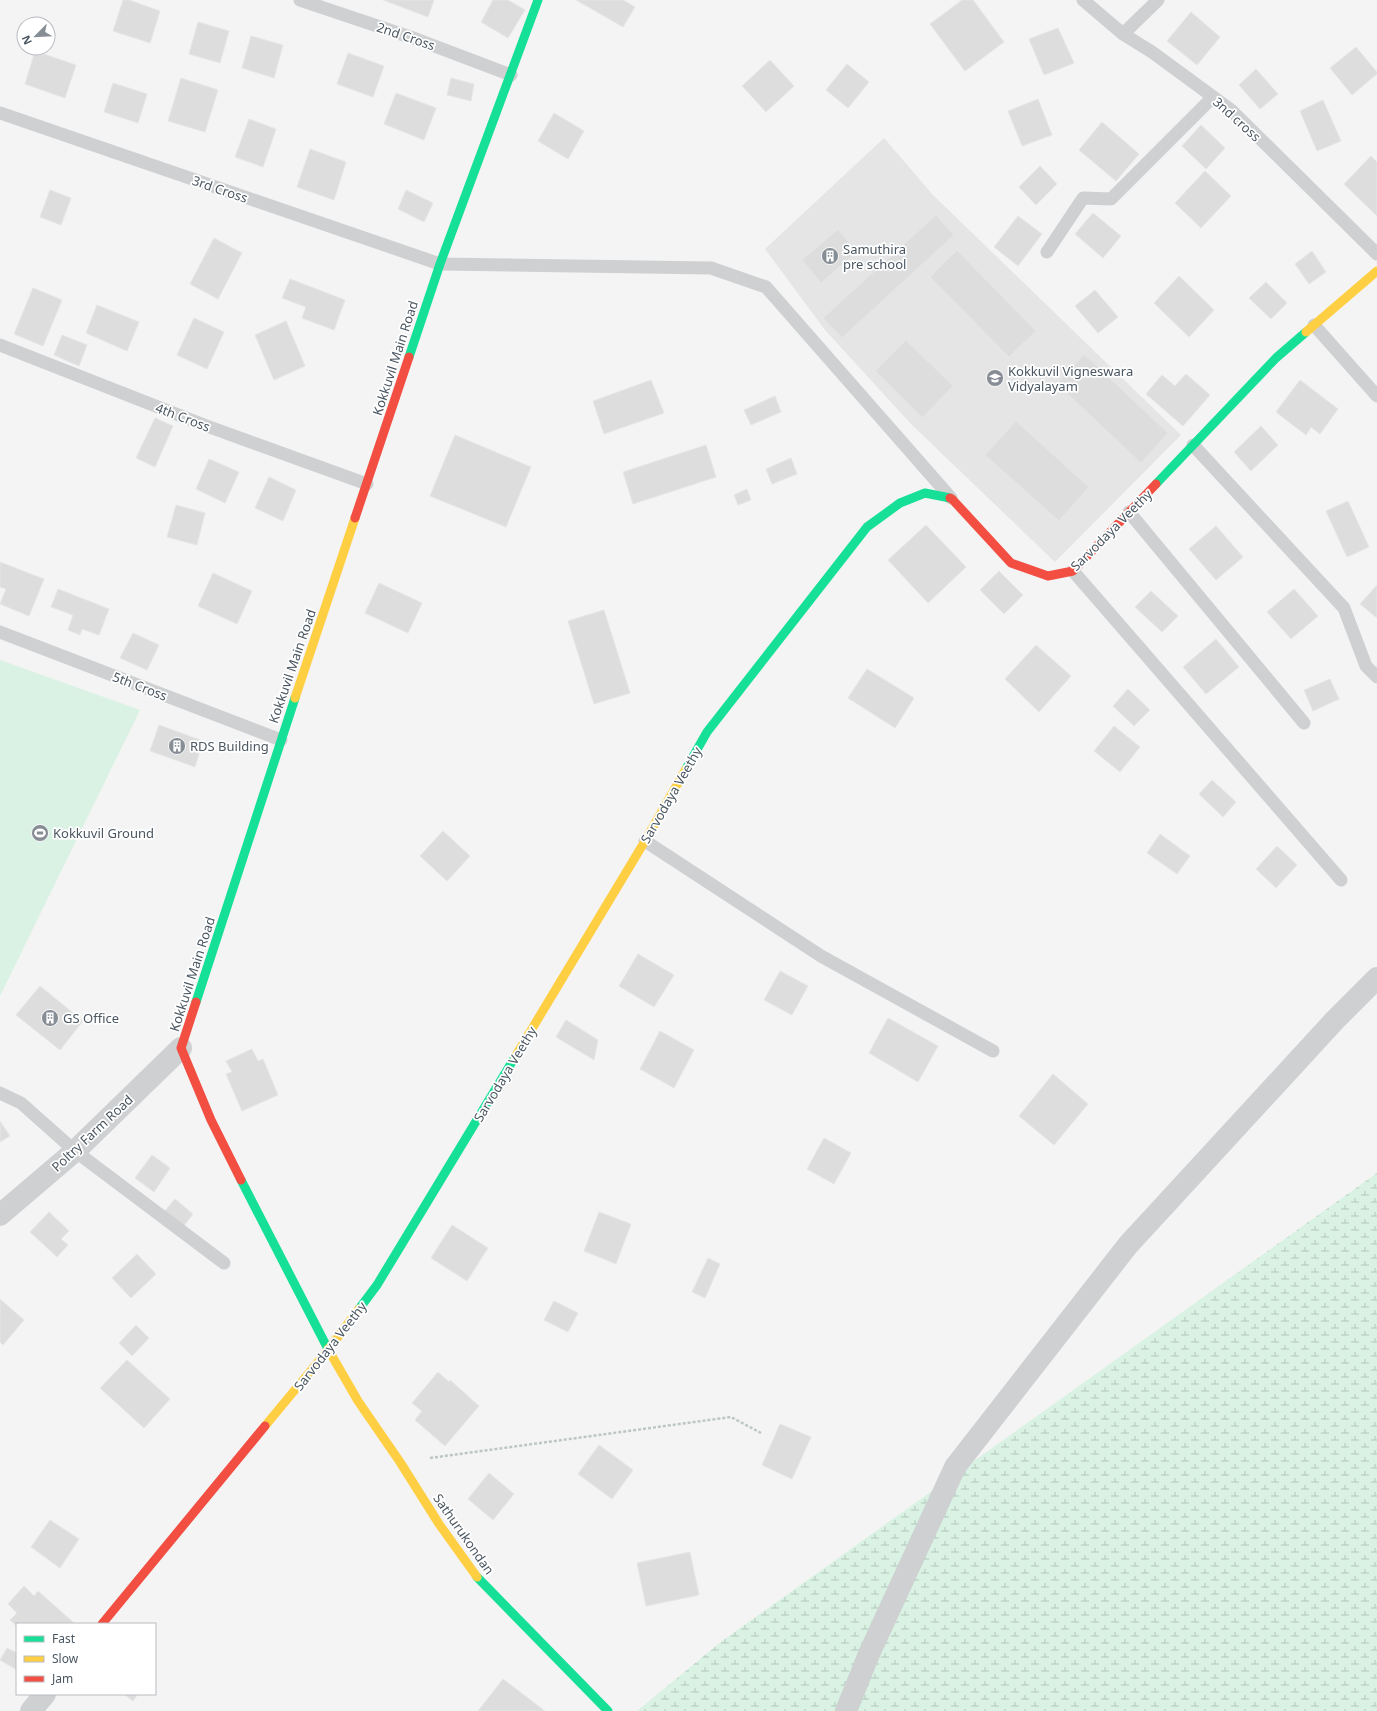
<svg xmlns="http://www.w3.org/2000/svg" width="1377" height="1711" viewBox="0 0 1377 1711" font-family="'Noto Sans',sans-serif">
<defs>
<pattern id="wetland-marsh" width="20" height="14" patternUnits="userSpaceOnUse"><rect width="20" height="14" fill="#d9f2e3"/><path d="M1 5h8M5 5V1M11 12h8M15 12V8" fill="none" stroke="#b2c7bb"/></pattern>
</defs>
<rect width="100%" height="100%" fill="#f4f4f4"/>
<path fill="#e6e5e6" d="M884,138L933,195L1181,435L1055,562L912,425L825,330L765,249Z"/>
<path fill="url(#wetland-marsh)" d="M1377,1173V1711H637L722,1641Z"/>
<path fill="#d9f2e3" d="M0,660L140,710L0,996Z"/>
<g fill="#ddddde" stroke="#e5e6e7">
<path d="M123,0H129L160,11L150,43L113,31Z"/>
<path d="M383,0H434L428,17Z"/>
<path d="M493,0H508L525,10L508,38L481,22Z"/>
<path d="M576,0H623L635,7L623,27Z"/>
<path d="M962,0H973L1004,42L965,71L930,24Z"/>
<path d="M1191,12L1220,37L1197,65L1167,41Z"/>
<path d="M198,22L229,31L220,63L189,54Z"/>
<path d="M1058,28L1074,63L1044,75L1029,39Z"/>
<path d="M251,36L283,45L274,78L242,68Z"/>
<path d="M1356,47L1377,72V74L1352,95L1330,68Z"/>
<path d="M35,51L76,65L65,98L25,84Z"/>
<path d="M348,53L384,66L373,97L337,84Z"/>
<path d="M770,60L794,86L766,112L742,86Z"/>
<path d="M847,64L869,82L848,108L826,90Z"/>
<path d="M1256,69L1278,94L1260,109L1239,85Z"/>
<path d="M181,78L218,90L205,132L168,121Z"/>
<path d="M451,78L474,84L471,101L447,95Z"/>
<path d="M113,83L147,94L138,123L104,112Z"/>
<path d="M396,93L436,108L424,140L384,124Z"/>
<path d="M1038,99L1052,135L1022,146L1008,111Z"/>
<path d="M1323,100L1341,141L1317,151L1300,111Z"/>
<path d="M554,113L584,131L568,159L538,141Z"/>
<path d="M249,119L276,129L263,167L235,157Z"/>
<path d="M1102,122L1139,154L1116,181L1079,150Z"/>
<path d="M1201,125L1225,148L1206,169L1182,146Z"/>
<path d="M310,149L346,162L334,200L297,187Z"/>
<path d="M1371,156L1377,162V216L1344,184Z"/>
<path d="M1040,166L1057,184L1036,205L1019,187Z"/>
<path d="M1205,171L1231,196L1201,228L1175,203Z"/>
<path d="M50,190L71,198L61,225L40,217Z"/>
<path d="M406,190L433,203L424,222L398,209Z"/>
<path d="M1093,213L1121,236L1103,258L1075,234Z"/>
<path d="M936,215L954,235L842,338L823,318Z"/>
<path d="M1018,216L1042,234L1018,266L994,247Z"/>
<path d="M838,229L857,252L821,283L802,260Z"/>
<path d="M214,238L242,253L218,299L190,284Z"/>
<path d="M957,250L1036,331L1009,357L930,277Z"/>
<path d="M1312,251L1326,272L1309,284L1295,264Z"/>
<path d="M1179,276L1214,310L1189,337L1154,303Z"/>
<path d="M290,279L345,300L334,330L302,318L306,307L282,298Z"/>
<path d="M1266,282L1287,303L1271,319L1249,298Z"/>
<path d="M33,288L62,300L43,346L14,334Z"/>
<path d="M1095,290L1118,317L1098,333L1075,306Z"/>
<path d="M97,305L139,322L127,351L86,333Z"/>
<path d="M194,318L224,332L207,369L177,355Z"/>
<path d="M286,321L305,366L274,380L255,335Z"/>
<path d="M62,335L87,345L79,366L54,355Z"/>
<path d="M906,340L953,386L922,418L875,371Z"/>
<path d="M1084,354L1168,433L1141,463L1057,384Z"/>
<path d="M1186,374L1210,395L1183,426L1146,394L1162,375L1175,386Z"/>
<path d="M651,380L664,413L604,434L593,401Z"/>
<path d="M1300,380L1338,409L1320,434L1311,427L1306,435L1276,412Z"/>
<path d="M775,396L781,412L751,425L744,410Z"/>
<path d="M155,418L173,426L155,467L136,458Z"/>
<path d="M1016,421L1089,487L1059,521L985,455Z"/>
<path d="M1261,426L1278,445L1251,471L1234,452Z"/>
<path d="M455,435L531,467L506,527L430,496Z"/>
<path d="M706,445L716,477L633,504L623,472Z"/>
<path d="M791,458L797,474L772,484L766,469Z"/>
<path d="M209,459L239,472L225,503L196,489Z"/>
<path d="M269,477L296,490L283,521L255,508Z"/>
<path d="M747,489L751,500L738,505L734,495Z"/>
<path d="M1348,501L1369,547L1347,557L1326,511Z"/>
<path d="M176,505L205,513L197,545L167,537Z"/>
<path d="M926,525L966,567L928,603L888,560Z"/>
<path d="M1216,526L1243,557L1216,580L1189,549Z"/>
<path d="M0,562L44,579L29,616L0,604L6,589L0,587Z"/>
<path d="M999,571L1023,595L1004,614L980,590Z"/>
<path d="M213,573L252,591L237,624L198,606Z"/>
<path d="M379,583L422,603L408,633L365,613Z"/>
<path d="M1377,585V618L1360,604Z"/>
<path d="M58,589L109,609L99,635L82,629L80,635L68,630L73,615L51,607Z"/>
<path d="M1294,589L1318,616L1291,639L1267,612Z"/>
<path d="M1151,591L1178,616L1162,632L1135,607Z"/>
<path d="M604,610L630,693L594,704L568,621Z"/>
<path d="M133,633L159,645L147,670L120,658Z"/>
<path d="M1216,639L1239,667L1206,694L1183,667Z"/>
<path d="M1036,645L1071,676L1039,712L1005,679Z"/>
<path d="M867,669L914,698L895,728L848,698Z"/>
<path d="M1330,679L1339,699L1313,711L1304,690Z"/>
<path d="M1128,689L1150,710L1134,726L1113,706Z"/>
<path d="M159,725L203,741L195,767L150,751Z"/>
<path d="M1114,726L1140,747L1120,772L1094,751Z"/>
<path d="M1212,780L1236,802L1223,817L1199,794Z"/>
<path d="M443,831L470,856L447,881L420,856Z"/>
<path d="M1160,834L1190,856L1177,874L1147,853Z"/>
<path d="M1277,846L1297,865L1276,888L1256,869Z"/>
<path d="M638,954L674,975L654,1007L619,986Z"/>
<path d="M780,971L808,986L792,1015L764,1000Z"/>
<path d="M40,986L83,1021L60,1050L16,1015Z"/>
<path d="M888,1018L938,1046L918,1082L869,1053Z"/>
<path d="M566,1020L598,1040L594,1060L556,1037Z"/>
<path d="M660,1031L694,1050L674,1088L640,1069Z"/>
<path d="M252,1049L258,1061L263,1059L278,1095L242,1111L226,1074L232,1072L226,1061Z"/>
<path d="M1053,1074L1088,1104L1054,1145L1019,1116Z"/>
<path d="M0,1121L10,1136L0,1142Z"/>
<path d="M824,1138L851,1153L834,1184L807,1169Z"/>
<path d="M152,1155L170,1168L154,1192L135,1178Z"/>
<path d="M175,1199L193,1214L183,1227L164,1212Z"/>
<path d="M49,1212L69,1231L61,1239L68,1245L57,1257L30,1232Z"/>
<path d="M599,1212L631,1224L616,1264L584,1251Z"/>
<path d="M452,1225L488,1248L467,1281L431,1258Z"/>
<path d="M137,1254L156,1274L131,1298L112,1278Z"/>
<path d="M708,1258L720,1264L705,1298L692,1292Z"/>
<path d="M0,1299L24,1320L3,1345L0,1342Z"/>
<path d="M554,1301L578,1313L568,1332L544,1320Z"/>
<path d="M136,1325L149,1338L132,1356L119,1343Z"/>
<path d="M127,1360L170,1399L144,1428L100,1388Z"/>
<path d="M438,1372L449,1382L450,1380L479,1406L445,1446L415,1420L422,1411L412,1403Z"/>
<path d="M780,1424L811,1437L792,1479L762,1465Z"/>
<path d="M599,1445L633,1470L612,1499L578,1474Z"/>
<path d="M489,1473L514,1494L493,1520L468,1499Z"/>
<path d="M50,1520L79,1539L60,1568L31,1547Z"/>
<path d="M690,1552L699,1595L646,1606L637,1563Z"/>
<path d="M24,1586L34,1596L38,1591L74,1623L17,1624V1626L10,1620L17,1613L8,1604Z"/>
<path d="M7,1648L17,1653V1670L0,1660Z"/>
<path d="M503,1679L545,1711H478Z"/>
<path d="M124,1694H138L133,1701Z"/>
</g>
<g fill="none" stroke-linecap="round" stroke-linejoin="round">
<path stroke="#bcc7c4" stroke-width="2.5" stroke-dasharray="3 2" stroke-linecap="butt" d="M430,1458L731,1417L761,1433"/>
<g stroke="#ced0d2" stroke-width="13">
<path d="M300,0L416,39L511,75"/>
<path d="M1083,0L1123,34L1152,52L1231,110L1377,254"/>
<path d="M1123,34L1158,0"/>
<path d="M0,113L440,264L711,268L766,287L951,498"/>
<path d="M1047,252L1083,198L1111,199L1213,97"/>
<path d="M1314,325L1377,396"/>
<path d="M0,345L204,425L367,484"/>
<path d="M1193,445L1344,608L1366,666L1377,677"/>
<path d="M1129,512L1304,723"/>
<path d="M1073,571L1341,880"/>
<path d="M0,632L281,740"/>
<path d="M645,841L821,956L993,1051"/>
<path d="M0,1093L21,1103L75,1151L224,1263"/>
</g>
<g stroke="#ced0d2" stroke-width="22">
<path d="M0,1215L75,1151L181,1048"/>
<path d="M31,1711L45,1694"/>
<path d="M846,1711L869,1654L955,1467L1128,1245L1335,1020L1377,978"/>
</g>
<g stroke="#16e098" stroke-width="9">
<path d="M409,357L440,264L538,0"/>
<path d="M1156,484L1276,358L1306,332"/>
<path d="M686,769L707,732L867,527L900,503L925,493L950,498"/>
<path d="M196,1002L295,698"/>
<path d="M241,1180L328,1349"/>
<path d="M359,1309L377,1285L515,1057"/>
<path d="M477,1577L608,1711"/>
</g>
<g stroke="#ffcf43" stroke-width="9">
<path d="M1306,332L1377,271"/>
<path d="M295,698L355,518"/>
<path d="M515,1057L645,841L686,769"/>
<path d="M328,1349L358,1401L400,1462L439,1524L477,1577"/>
<path d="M265,1426L328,1350L359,1309"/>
</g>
<g stroke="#f24e42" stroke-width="9">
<path d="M950,498L952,499L1011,563L1048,576L1073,571L1156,484"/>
<path d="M355,518L409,357"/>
<path d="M196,1002L181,1048L211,1120L241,1180"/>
<path d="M102,1624L265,1426"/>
</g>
</g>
<defs>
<g id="building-disc" transform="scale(0.9)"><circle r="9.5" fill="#868d94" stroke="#fff"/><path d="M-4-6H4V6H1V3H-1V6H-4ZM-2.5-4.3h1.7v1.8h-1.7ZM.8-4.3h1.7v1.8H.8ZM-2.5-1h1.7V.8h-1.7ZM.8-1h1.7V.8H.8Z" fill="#fff"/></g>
<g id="school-disc" transform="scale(0.9)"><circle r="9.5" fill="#868d94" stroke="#fff"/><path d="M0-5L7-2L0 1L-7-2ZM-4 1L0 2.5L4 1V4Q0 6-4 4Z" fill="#fff"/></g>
<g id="stadium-disc" transform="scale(0.9)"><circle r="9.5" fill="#868d94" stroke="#fff"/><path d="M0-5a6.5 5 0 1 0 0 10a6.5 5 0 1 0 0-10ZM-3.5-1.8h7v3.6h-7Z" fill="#fff"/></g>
</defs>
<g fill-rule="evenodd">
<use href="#building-disc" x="830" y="256"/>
<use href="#school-disc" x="995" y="378"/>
<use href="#building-disc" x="177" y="746"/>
<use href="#stadium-disc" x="40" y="833"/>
<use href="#building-disc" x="50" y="1018"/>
</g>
<g text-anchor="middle" stroke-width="3.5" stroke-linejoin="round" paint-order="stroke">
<g font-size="13" fill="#4a5661" stroke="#fff">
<text transform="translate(406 36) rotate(19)" y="5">2nd Cross</text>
<text transform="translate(1237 119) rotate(42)" y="5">3nd cross</text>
<text transform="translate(220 189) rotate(19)" y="5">3rd Cross</text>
<text transform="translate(395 358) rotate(-72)" y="5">Kokkuvil Main Road</text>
<text transform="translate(183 417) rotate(21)" y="5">4th Cross</text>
<text transform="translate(1111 530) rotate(-45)" y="5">Sarvodaya Veethy</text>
<text transform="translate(292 666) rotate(-71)" y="5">Kokkuvil Main Road</text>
<text transform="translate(140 686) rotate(21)" y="5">5th Cross</text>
<text transform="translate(671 795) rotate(-60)" y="5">Sarvodaya Veethy</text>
<text transform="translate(192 974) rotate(-72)" y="5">Kokkuvil Main Road</text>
<text transform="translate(505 1074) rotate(-59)" y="5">Sarvodaya Veethy</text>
<text transform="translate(92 1133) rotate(-43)" y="5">Poltry Farm Road</text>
<text transform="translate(330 1346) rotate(-52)" y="5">Sarvodaya Veethy</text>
<text transform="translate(464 1534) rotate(55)" y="5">Sathurukondan</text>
</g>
<g font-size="13" fill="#4a5661" stroke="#fff" text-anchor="start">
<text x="843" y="254">Samuthira<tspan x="843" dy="15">pre school</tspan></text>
<text x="1008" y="376">Kokkuvil Vigneswara<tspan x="1008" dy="15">Vidyalayam</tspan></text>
<text x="190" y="751">RDS Building</text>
<text x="53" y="838">Kokkuvil Ground</text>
<text x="63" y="1023">GS Office</text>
</g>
</g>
<rect x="16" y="1623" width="140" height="72" fill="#ffffff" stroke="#b7bbc0"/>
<rect x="24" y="1636" width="20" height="6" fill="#16e098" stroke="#b7bbc0"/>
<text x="52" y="1643" font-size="12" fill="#4a5661">Fast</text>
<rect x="24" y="1656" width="20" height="6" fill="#ffcf43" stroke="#b7bbc0"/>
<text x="52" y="1663" font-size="12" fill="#4a5661">Slow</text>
<rect x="24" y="1676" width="20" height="6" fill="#f24e42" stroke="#b7bbc0"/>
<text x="52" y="1683" font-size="12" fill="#4a5661">Jam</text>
<g transform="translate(36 36) rotate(246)"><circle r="19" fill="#ffffff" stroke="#b7bbc0"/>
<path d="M0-3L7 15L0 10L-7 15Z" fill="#868d94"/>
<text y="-6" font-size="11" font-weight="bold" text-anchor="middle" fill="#4a5661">N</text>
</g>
</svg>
